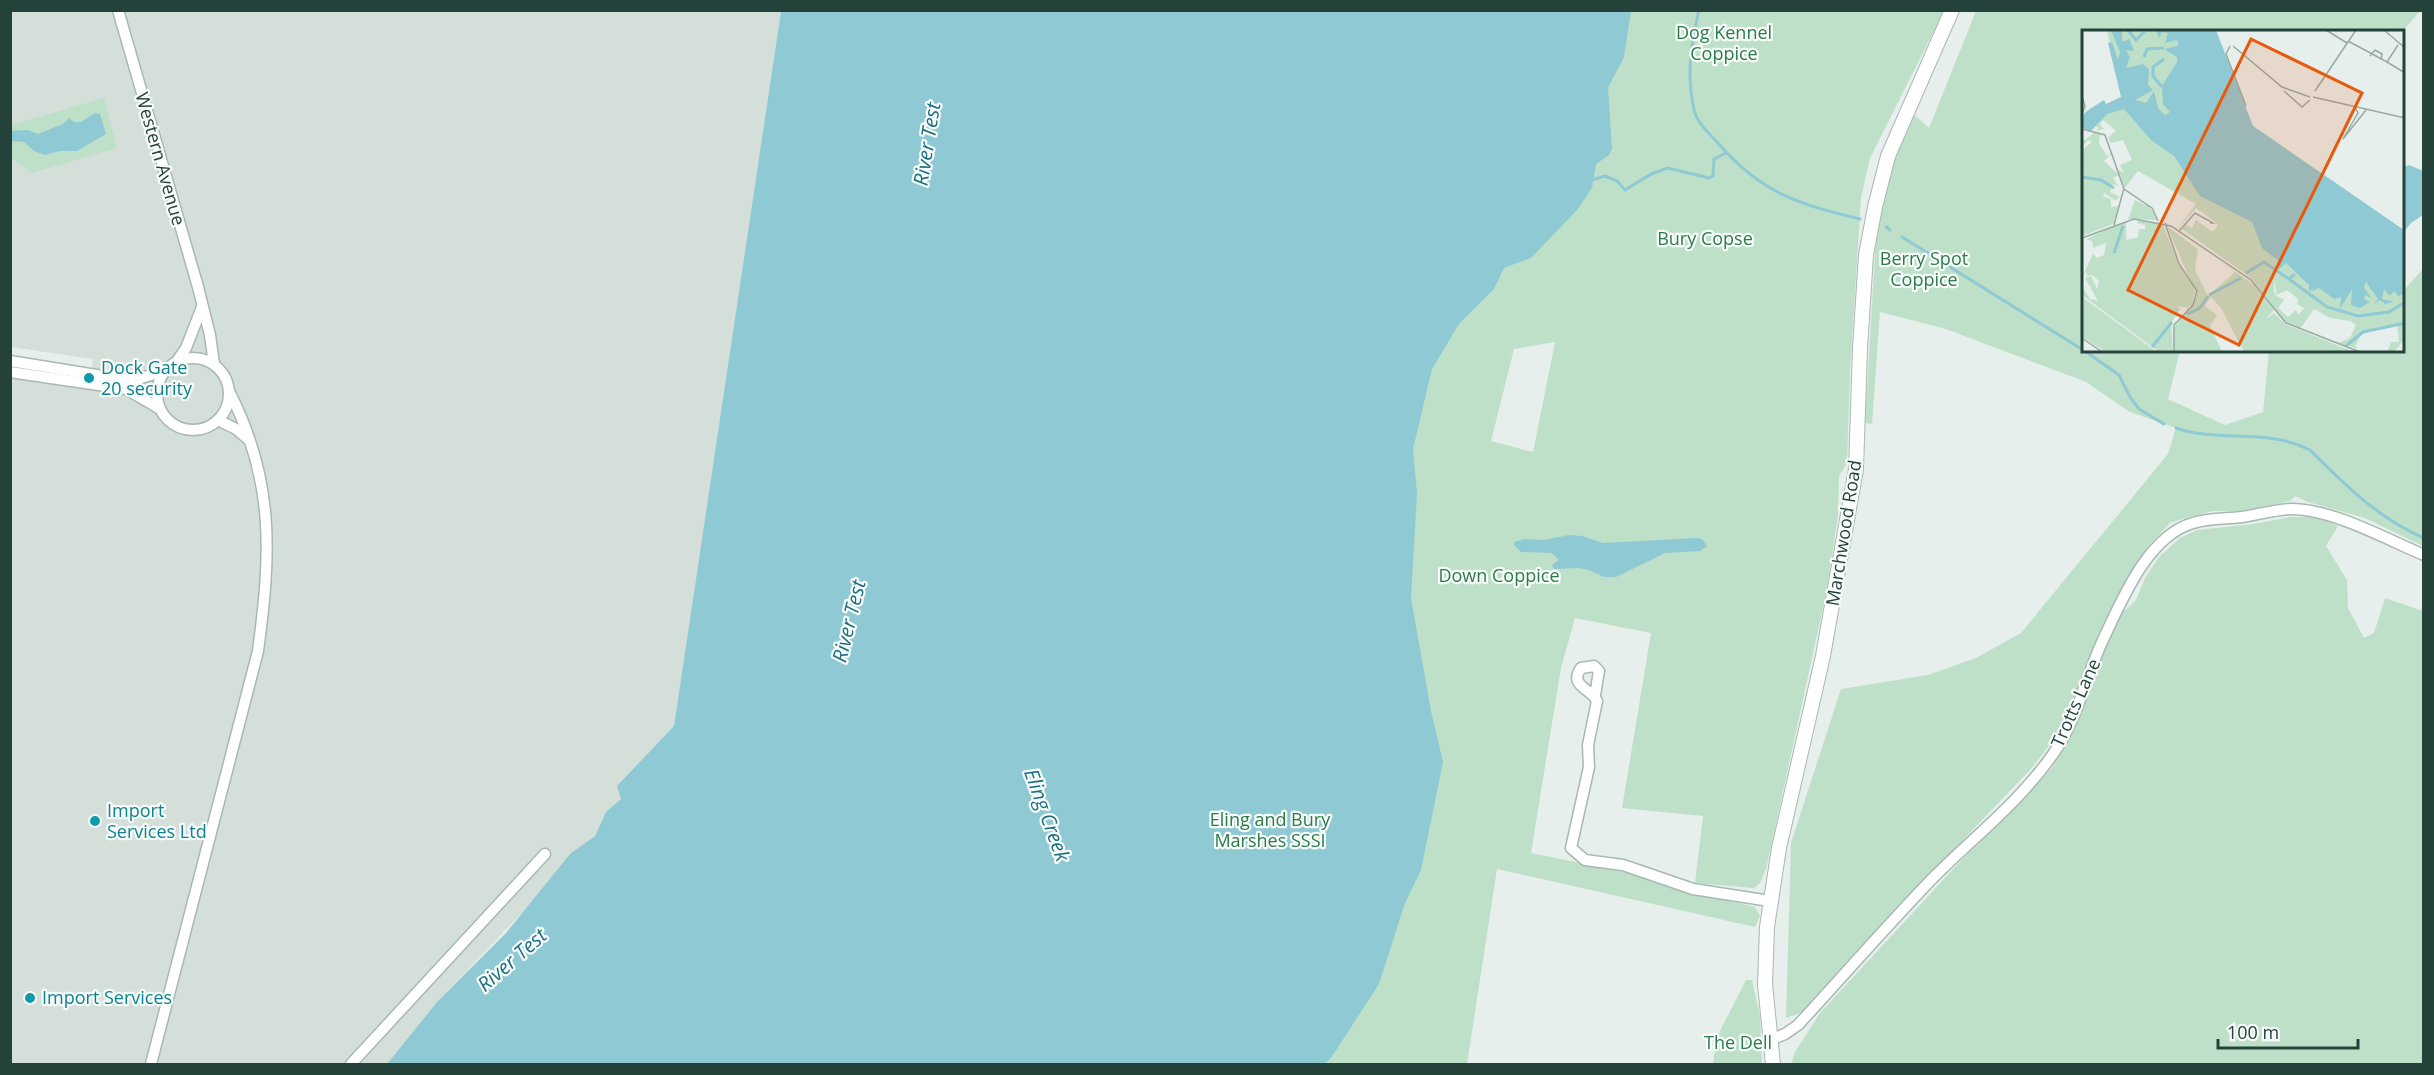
<svg xmlns="http://www.w3.org/2000/svg" width="2434" height="1075" viewBox="0 0 2434 1075" font-family="'Open Sans',sans-serif">
<rect width="100%" height="100%" fill="#e6efeb"/>
<path fill="#d4dfda" d="M11,11H781L674,726L618,786L621,799L606,812L595,836L437,1002L387,1064H11V377L90,390L93,359L11,347Z"/>
<g fill="#bfe0c8" fill-rule="evenodd">
<path d="M1515,11H1944L1870,158L1861,198L1850,370L1847,463L1839,476L1838,515L1826,594L1766,869L1760,883L1754,888L1695,883L1703,816L1622,808L1651,633L1575,618L1561,668L1531,853L1639,875L1687,891L1755,907L1760,916L1755,927L1497,869L1467,1064H495ZM1555,342L1533,452L1491,441L1514,349Z"/>
<path d="M1976,11H2420L2402,32H2083V351H2180L2168,399L2225,425L2263,412L2269,351H2402L2403,291L2423,269V546L2365,518L2308,502L2295,496L2290,501L2241,511H2212L2179,520L2170,523L2148,546L2110,610L2075,696L2055,738L2031,769L1932,872L1801,1013L1786,1018L1791,843L1841,689L1928,675L1976,658L2021,633L2168,454L2176,428L2130,412L2086,382L1946,329L1880,312L1872,424L1865,423L1876,237L1891,167L1912,113L1929,128Z"/>
<path d="M104,98L117,148L32,173L11,157V125Z"/>
<path d="M2290,517H2319L2338,526L2326,546L2347,580L2348,608L2364,638L2374,633L2385,598L2423,611V1064H1791L1795,1052L1820,1013L1956,866L2051,769L2065,747L2118,617L2136,600L2145,578L2159,557L2180,538L2197,530L2254,524Z"/>
<path d="M1746,980H1752L1760,1016L1762,1064H1713L1716,1039Z"/>
</g>
<g fill="#8ec9d4">
<path d="M781,11H1631L1624,57L1608,88L1612,149L1609,155L1596,164L1592,188L1577,210L1531,258L1504,268L1494,289L1459,324L1432,369L1413,449L1417,494L1411,598L1431,711L1443,762L1421,870L1405,903L1379,984L1331,1058L1324,1064H387L437,1002L506,933L570,854L595,836L606,812L621,799L617,786L674,726Z"/>
<path d="M95,113L100,114L106,134L77,151H60L45,155L34,151L24,142L11,141V131L28,130L38,134L63,124L69,118L74,122H81Z"/>
<path d="M2409,165L2423,171V215L2411,223L2403,233V167Z"/>
<path d="M1569,535L1582,536L1603,543L1696,538L1702,539L1707,546L1700,551L1665,553L1616,577H1604L1589,570L1579,568L1554,569L1552,565L1559,560L1552,553L1521,552L1514,545L1515,542L1524,539L1544,540Z"/>
</g>
<g fill="none" stroke-linecap="round" stroke-linejoin="round">
<g stroke="#8ec9d4" stroke-width="3">
<path d="M1699,10C1691,46 1686,73 1694,110C1697,123 1709,133 1718,143C1761,193 1798,204 1860,219"/>
<path d="M1592,180L1605,176L1617,181L1625,190L1651,174L1668,168L1709,178L1713,176L1714,159L1726,153"/>
<path d="M1886,227L1890,230"/>
<path d="M1902,237L2083,350"/>
<path d="M2085,351L2119,375L2130,397L2139,409L2164,424"/>
<path d="M2176,428C2219,443 2268,428 2310,450C2344,484 2379,519 2424,538"/>
</g>
<g stroke="#a8b8b2" stroke-width="13">
<g id="minor">
<path d="M118,10L198,287L210,335L214,364"/>
<circle cx="193" cy="394" r="36"/>
<path d="M10,361L121,379H138L164,371"/>
<path d="M177,361L186,348L202,307"/>
<path d="M10,372L126,389L160,409"/>
<path d="M218,420L236,429L249,440"/>
<path d="M1595,695L1599,671L1594,666L1581,668C1568,686 1592,689 1597,701L1588,745L1589,767L1571,848L1585,860L1623,865L1693,889L1770,901"/>
<path d="M1770,1040L1785,1034L1798,1025C1842,977 1885,928 1930,881C1971,839 2019,803 2053,754C2077,721 2085,679 2102,642C2121,602 2147,536 2193,523C2209,518 2226,519 2242,517C2258,515 2275,509 2292,509C2332,509 2386,539 2424,555"/>
<path d="M151,1064L258,651C271,554 275,481 229,391"/>
<path d="M351,1064L545,854"/>
</g>
</g>
<g stroke="#a8b8b2" stroke-width="16">
<path id="tertiary" d="M1773,1064L1765,984L1767,927L1779,848L1823,656L1856,469L1860,348L1866,255L1875,207L1888,156L1952,10"/>
</g>
<use href="#minor" stroke="#fff" stroke-width="10"/>
<use href="#tertiary" stroke="#fff" stroke-width="14"/>
</g>
<g fill="#0f9aa8" stroke="#f7fbf9" stroke-width="2">
<circle cx="89" cy="378" r="6"/>
<circle cx="95" cy="821" r="6"/>
<circle cx="30" cy="998" r="6"/>
</g>
<g text-anchor="middle" stroke-width="4.5" stroke-linejoin="round" paint-order="stroke">
<g font-size="18" fill="#2d7a4b" stroke="#f7fbf9">
<text x="1724" y="39">Dog Kennel<tspan x="1724" dy="21">Coppice</tspan></text>
<text x="1705" y="245">Bury Copse</text>
<text x="1924" y="265">Berry Spot<tspan x="1924" dy="21">Coppice</tspan></text>
<text x="1499" y="582">Down Coppice</text>
<text x="1270" y="826">Eling and Bury<tspan x="1270" dy="21">Marshes SSSI</tspan></text>
<text x="1738" y="1049">The Dell</text>
</g>
<g font-size="18" fill="#24423a" stroke="#f7fbf9">
<text transform="translate(160 159) rotate(74)" y="6">Western Avenue</text>
<text transform="translate(1844 533) rotate(-81)" y="6">Marchwood Road</text>
<text transform="translate(2076 703) rotate(-66)" y="6">Trotts Lane</text>
</g>
<g font-size="18" fill="#0d838f" stroke="#f7fbf9" text-anchor="start">
<text x="101" y="374">Dock Gate<tspan x="101" dy="21">20 security</tspan></text>
<text x="107" y="817">Import<tspan x="107" dy="21">Services Ltd</tspan></text>
<text x="42" y="1004">Import Services</text>
</g>
<g font-size="20" font-style="italic" fill="#1c6f80" stroke="#f7fbf9">
<text transform="translate(927 144) rotate(-81)" y="7">River Test</text>
<text transform="translate(849 621) rotate(-76)" y="7">River Test</text>
<text transform="translate(1047 815) rotate(70)" y="7">Eling Creek</text>
<text transform="translate(512 960) rotate(-41)" y="7">River Test</text>
</g>
</g>
<g transform="translate(2082 30)">
<rect width="322" height="322" fill="#e6efeb"/>
<path d="M25,0H114L221,226L322,247V310L312,322H305L309,312H317L315,295L294,297L279,305L273,316L277,319L256,313L268,308L274,295L268,291L248,288L232,279L218,299L204,292L169,248L100,199L103,194L110,198L114,190L131,202L136,195L132,191L114,178L96,198L114,174L56,141L43,158L35,139L42,143L38,135L50,130L41,110L29,113L26,107L34,101L21,90L18,94L22,99L14,101L17,98L13,96L9,101L15,88L41,73ZM192,250L195,265L205,260L216,269L215,274L222,278L216,285L214,280L206,287L196,278L202,270L195,266L192,261ZM12,103L18,104L17,113L25,126L30,123L22,131L37,145L31,148L36,156L31,154L28,162L38,167L33,170L22,163L21,166L29,169V177L37,176L31,194L0,206V120L10,112L6,110L0,117V112ZM53,170L68,177L75,190L46,189ZM56,190L81,195L97,236L114,261L108,278L95,276L98,279L89,293L91,322H77L0,265V256L8,269L16,271L3,248L9,246L15,259L17,251L10,245L5,246L4,241L0,247L11,224L15,228L22,225L24,213L11,218L10,211L4,209L44,191V210L56,207L57,199H63V195L55,193ZM85,196L116,219L113,240L126,266L153,242L142,234L172,255L192,280L184,289L192,283L203,294L272,322H162L139,278L129,267L123,276L135,285L128,296L140,322H92L91,299L115,266ZM0,267L75,322H23L8,312L0,306Z" fill="#bfe0c8" fill-rule="evenodd"/>
<path d="M29,0L40,1V12L47,9L49,13L52,21L44,20L48,27L44,38L61,34L67,39L66,55L71,60L53,70L64,73L72,61L76,78L83,85L88,82L81,74L80,56L95,32V27L82,19L96,16V12L94,10L83,13L86,3L80,2L77,8L75,3L76,0H134L171,96L322,200L321,264L316,266L312,261L308,266L302,259L300,269L312,272L303,274L298,270L292,274L296,269L284,252L282,257L289,268L283,265L282,269L288,272L278,278L269,275L270,259L258,279L259,267L252,269L237,258L228,262L233,257L227,261V255L204,233L197,239L198,232L180,218L170,192L118,166L92,126L69,110L42,79L25,84L9,101L1,98L0,86L5,81L22,70L24,74L39,67L26,13L30,12L36,30L38,22Z" fill="#8ec9d4"/>
<path fill="none" stroke="#8ec9d4" stroke-width="3" d="M46,0L54,10L63,1M62,27L65,19L82,18M80,57L71,46V37L82,29M0,147L19,150L32,158M32,223L41,196M164,243L182,232L207,249L213,244M207,249L245,277L276,286L307,282L323,272M127,265L159,248M105,284L118,278L126,266M264,316L281,302L323,293M70,317L90,292"/>
<path fill="none" stroke="#98aaa4" stroke-width="1.5" d="M244,0L265,13M302,0L323,18M266,11L305,32L316,15M148,16L144,24L164,76M151,16L200,57L228,67M288,26L293,20L300,24L299,30M305,32L323,43M202,61L220,77L228,70M233,61L274,0M0,66L3,76L0,84M231,67L323,88M273,77L276,83L261,109L284,80M0,99L23,105L42,159L70,178L76,191M83,193L97,234L115,261L111,275L92,295V322M32,195L42,158M97,201L113,183L131,193H128M0,208L52,189L89,196L169,250L204,293L278,322M0,308L20,322"/>
<path fill="#e8590c" fill-opacity="0.15" stroke="#e8590c" stroke-width="3" d="M169,9L280,63L157,315L46,260Z"/>
<rect width="322" height="322" fill="none" stroke="#24423a" stroke-width="3"/>
</g>
<rect width="2434" height="1075" fill="none" stroke="#24423a" stroke-width="24"/>
<path d="M2218 1039v9h140v-9" fill="none" stroke="#24423a" stroke-width="3"/>
<text x="2227" y="1039" font-size="18" fill="#24423a" stroke="#f7fbf9" stroke-width="4.5" paint-order="stroke">100 m</text>
</svg>
